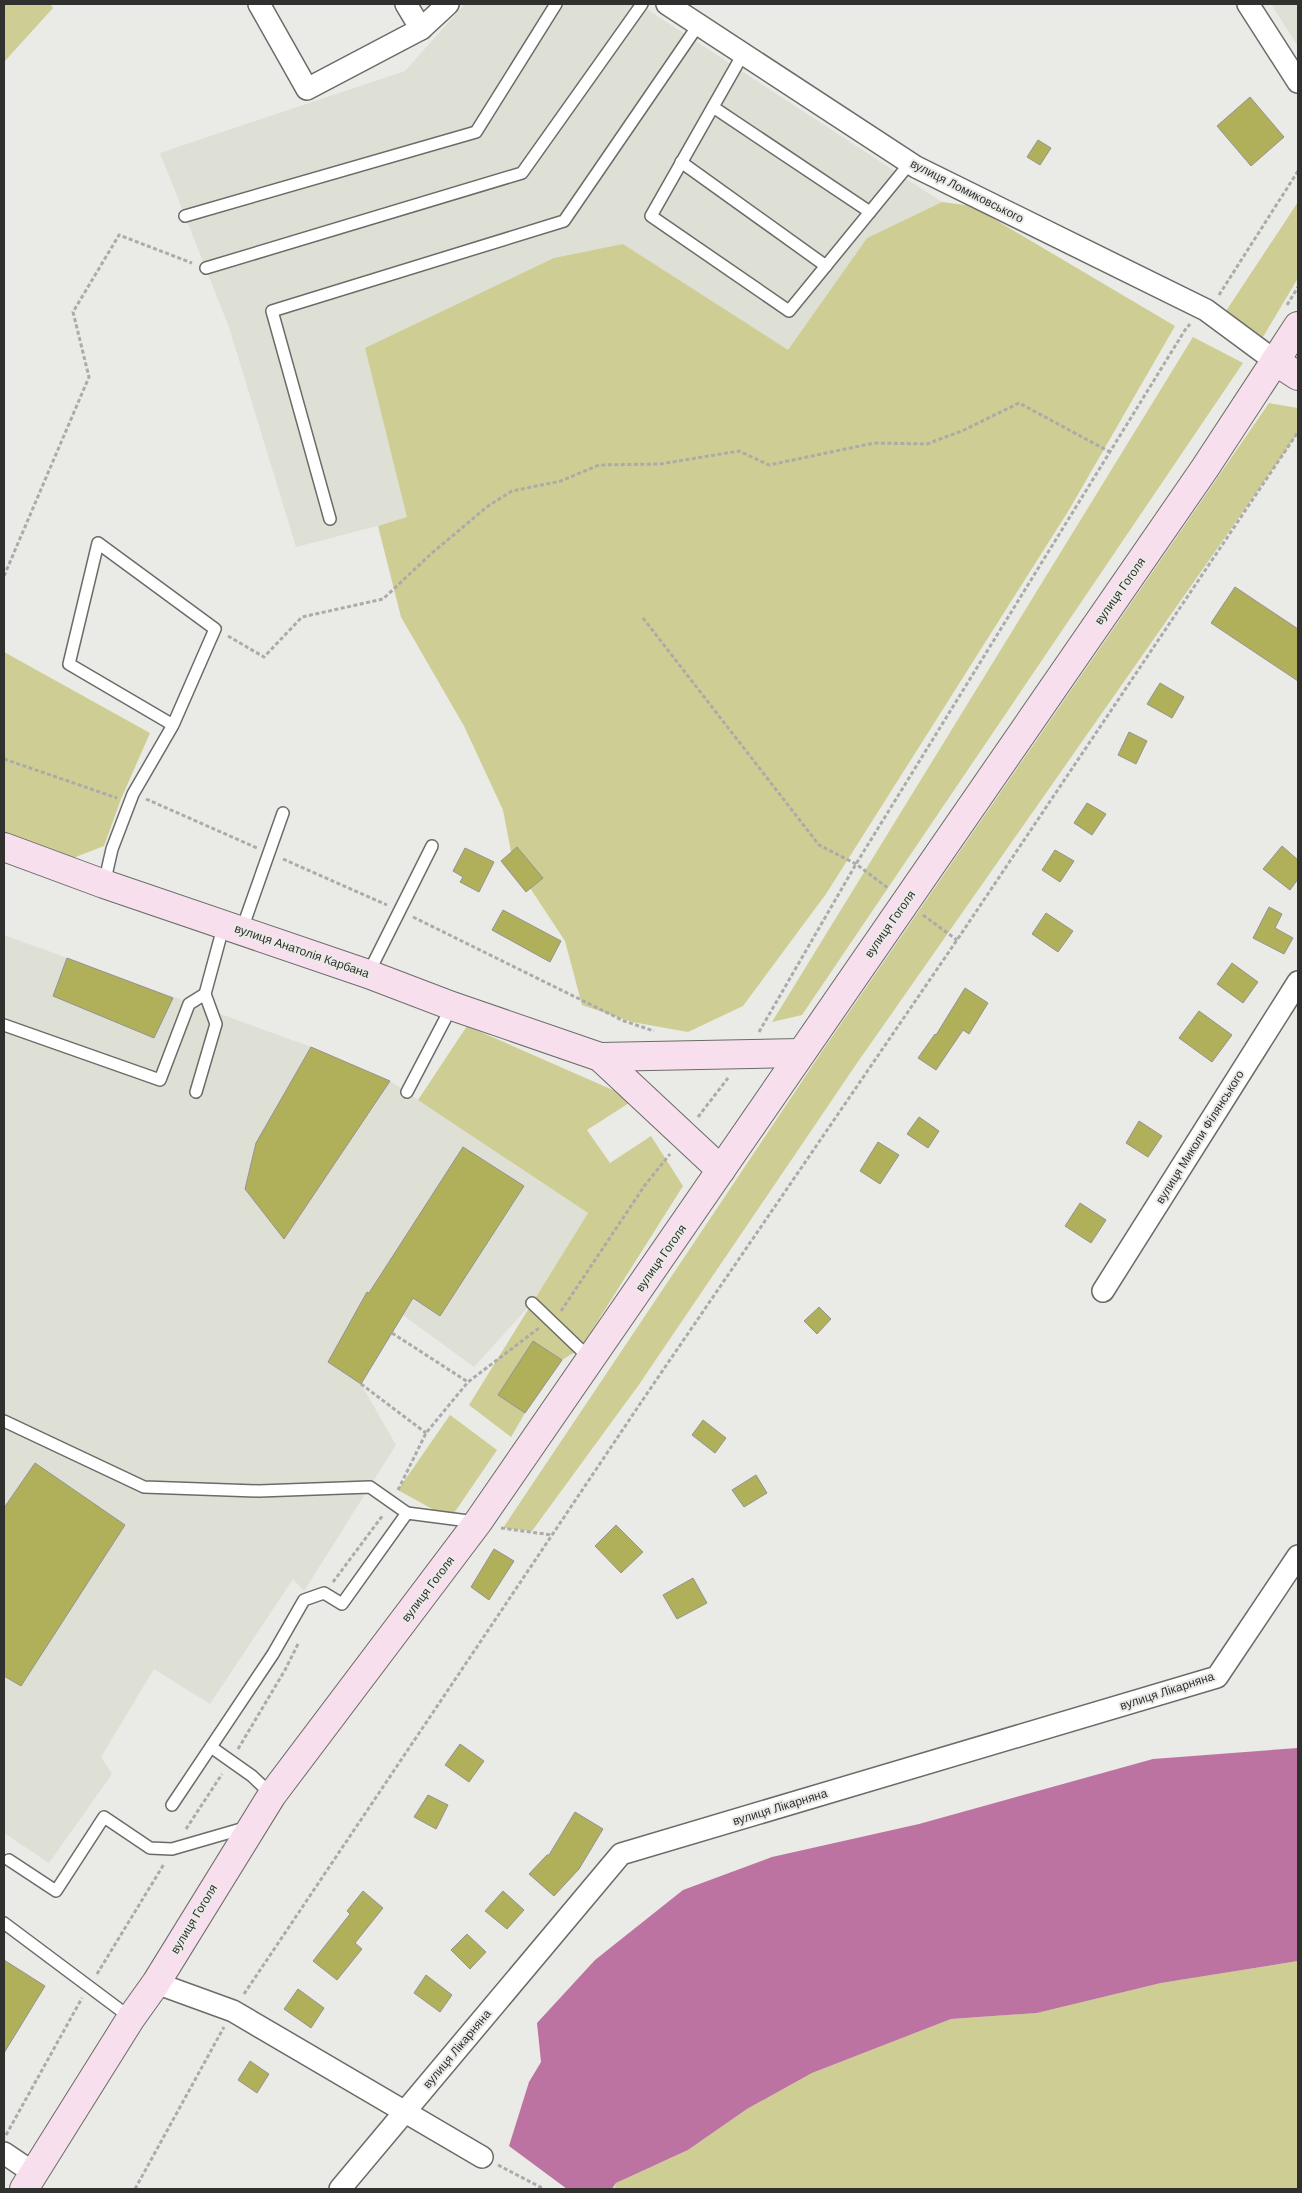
<svg xmlns="http://www.w3.org/2000/svg" width="1302" height="2193" viewBox="0 0 1302 2193" font-family="Helvetica,sans-serif">
<rect width="100%" height="100%" fill="#eaeae7"/>
<g fill="#dedfd5">
<path d="M465,4H639L942,202L867,238L788,351L623,244L365,348L408,518L296,547L229,327L160,153L405,71Z"/>
<path d="M1271,4H1298V46Z"/>
<path d="M4,935L311,1047L256,1143L245,1189L284,1239L390,1081L588,1213L532,1303L474,1367L403,1315L361,1384L396,1445L304,1591L293,1579L210,1704L154,1669L101,1757L112,1774L49,1863L4,1833Z"/>
</g>
<g fill="#cece94">
<path d="M4,4H50L53,8L4,62Z"/>
<path d="M942,202L972,206L1175,326L1069,510L826,894L743,1006L688,1032L632,1022L582,1005L565,941L513,862L503,810L464,726L401,617L378,526L407,517L365,348L554,258L623,244L788,350L867,238Z"/>
<path d="M1298,202V278L1263,337L1226,311Z"/>
<path d="M1193,337L1243,363L802,1015L772,1022Z"/>
<path d="M1269,403L1298,408V433L855,1066L638,1386L532,1531L503,1528L825,1047Z"/>
<path d="M4,652L150,733L121,799L104,846L73,858L4,832Z"/>
<path d="M467,1026L622,1094L629,1103L587,1130L610,1163L651,1136L683,1186L580,1349L562,1360L533,1341L498,1395L525,1413L511,1437L469,1405L588,1213L418,1100Z"/>
<path d="M450,1415L497,1450L450,1519L398,1490Z"/>
<path d="M1298,1961V2189H614L616,2183L688,2150L747,2109L812,2073L951,2019L1037,2013L1161,1983Z"/>
</g>
<path fill="#bd73a1" d="M1298,1748V1961L1161,1983L1037,2013L951,2019L812,2073L747,2109L688,2150L616,2183L612,2189H567L509,2146L529,2082L541,2062L537,2023L595,1960L683,1890L772,1857L919,1824L1153,1759Z"/>
<g fill="#b1b05a" stroke="#939390">
<path d="M1250,97L1284,137L1251,166L1217,126Z"/>
<path d="M1038,140L1051,148L1040,165L1027,157Z"/>
<path d="M1235,587L1298,629V681L1211,623Z"/>
<path d="M1160,683L1184,697L1172,718L1147,704Z"/>
<path d="M1129,732L1147,741L1136,764L1118,755Z"/>
<path d="M1087,803L1106,814L1092,835L1074,823Z"/>
<path d="M1282,846L1298,860V879L1290,890L1263,869Z"/>
<path d="M517,847L543,878L526,892L501,861Z"/>
<path d="M465,848L494,862L479,892L460,882L463,877L453,871Z"/>
<path d="M1055,850L1074,861L1060,882L1042,870Z"/>
<path d="M1269,907L1282,914L1275,928L1293,938L1284,954L1253,938Z"/>
<path d="M503,910L561,941L550,962L492,930Z"/>
<path d="M1046,913L1073,931L1058,952L1032,934Z"/>
<path d="M67,958L173,998L154,1038L53,996Z"/>
<path d="M1232,963L1258,982L1243,1003L1217,984Z"/>
<path d="M965,988L988,1003L969,1034L963,1030L936,1070L918,1058L935,1034L936,1035Z"/>
<path d="M1199,1011L1232,1035L1212,1062L1179,1038Z"/>
<path d="M311,1047L390,1081L284,1239L245,1189L256,1143Z"/>
<path d="M919,1117L939,1131L928,1148L907,1134Z"/>
<path d="M1139,1121L1162,1136L1148,1157L1126,1143Z"/>
<path d="M878,1142L899,1155L880,1184L860,1171Z"/>
<path d="M463,1147L524,1186L440,1316L413,1298L361,1384L328,1362L367,1292L369,1293Z"/>
<path d="M1080,1203L1106,1220L1091,1243L1065,1226Z"/>
<path d="M819,1307L831,1319L817,1334L804,1321Z"/>
<path d="M533,1341L562,1360L525,1413L498,1395Z"/>
<path d="M703,1420L726,1438L715,1453L692,1435Z"/>
<path d="M35,1463L125,1525L21,1686L4,1676V1508Z"/>
<path d="M756,1475L767,1493L744,1507L732,1490Z"/>
<path d="M616,1525L643,1552L621,1573L595,1546Z"/>
<path d="M494,1549L514,1561L489,1600L471,1587Z"/>
<path d="M693,1578L707,1603L677,1619L663,1595Z"/>
<path d="M460,1744L484,1761L469,1782L445,1765Z"/>
<path d="M428,1795L448,1805L436,1829L414,1817Z"/>
<path d="M575,1812L603,1829L579,1869L554,1896L529,1874L547,1855H549Z"/>
<path d="M363,1891L383,1908L355,1943L362,1949L337,1980L313,1961L350,1914L347,1911Z"/>
<path d="M503,1891L524,1910L507,1929L485,1911Z"/>
<path d="M467,1934L486,1952L470,1969L451,1950Z"/>
<path d="M4,1960L45,1986L4,2053Z"/>
<path d="M426,1975L452,1995L440,2012L414,1993Z"/>
<path d="M298,1989L324,2008L311,2028L284,2009Z"/>
<path d="M250,2061L269,2074L257,2093L238,2080Z"/>
</g>
<g fill="none" stroke-linecap="round" stroke-linejoin="round">
<g stroke="#6b6b68" stroke-width="14">
<g id="lane">
<path d="M743,54L651,216L789,311L910,163"/>
<path d="M713,107L870,212"/>
<path d="M681,162L826,266"/>
<path d="M185,216L476,132L556,4"/>
<path d="M206,268L522,173L642,4"/>
<path d="M330,519L272,311L564,221L699,24"/>
<path d="M104,884L112,849L133,794L173,725L215,629L98,543L69,664L173,725"/>
<path d="M242,929L283,813"/>
<path d="M368,974L432,846"/>
<path d="M4,1025L160,1080L189,1004L205,994"/>
<path d="M196,1092L216,1024L205,994L224,924"/>
<path d="M407,1092L452,1006"/>
<path d="M532,1303L580,1349L592,1358"/>
<path d="M4,1421L144,1487L259,1491L370,1487L407,1513"/>
<path d="M211,1747L252,1776L272,1795"/>
<path d="M172,1805L273,1654L304,1600L324,1593L342,1604L407,1513L476,1522"/>
<path d="M9,1860L56,1891L104,1817L150,1848L172,1849L248,1827"/>
<path d="M4,1923L131,2018"/>
</g>
</g>
<g stroke="#6b6b68" stroke-width="24">
<g id="street">
<path d="M259,4L307,89L421,29L448,4"/>
<path d="M406,4L421,29"/>
<path d="M667,4L916,167L1206,310L1275,361"/>
<path d="M1248,4L1298,82"/>
<path d="M1103,1291L1298,982"/>
<path d="M156,1983L233,2011L482,2157"/>
<path d="M4,2153L35,2174"/>
<path d="M340,2189L621,1854L1217,1677L1298,1556"/>
</g>
</g>
<g stroke="#6b6b68" stroke-width="30">
<g id="secondary">
<path d="M1275,361L1298,376"/>
<path d="M4,847L104,884L368,974L452,1006L600,1057L800,1053"/>
<path d="M600,1057L721,1170"/>
<path d="M24,2189L131,2018L156,1983L272,1795L478,1522L1205,468L1298,326"/>
</g>
</g>
<g stroke="#ababa9" stroke-width="3" stroke-dasharray="4 2.5" stroke-linecap="butt">
<path d="M1219,295L1298,171"/>
<path d="M1287,305L1298,287"/>
<path d="M4,576L89,377L73,312L119,235L192,263"/>
<path d="M643,618L819,845L856,864L888,888"/>
<path d="M228,636L264,657L302,617L383,599L432,553L488,506L512,491L561,481L599,465L660,464L739,451L769,465L874,443L927,444L964,430L1019,403L1110,452"/>
<path d="M4,759L117,798"/>
<path d="M146,799L257,848"/>
<path d="M283,859L387,905"/>
<path d="M923,915L957,940"/>
<path d="M413,917L624,1021L654,1031"/>
<path d="M759,1032L856,864L1185,330L1190,324"/>
<path d="M698,1117L728,1078"/>
<path d="M561,1311L645,1185L670,1154"/>
<path d="M392,1333L468,1382"/>
<path d="M361,1384L426,1433"/>
<path d="M398,1490L426,1433L468,1382L539,1328"/>
<path d="M501,1528L552,1535"/>
<path d="M333,1582L383,1515"/>
<path d="M238,1749L285,1670L298,1644"/>
<path d="M186,1829L222,1774"/>
<path d="M97,1974L164,1864"/>
<path d="M244,1994L646,1395L957,940L1298,432"/>
<path d="M6,2135L82,1998"/>
<path d="M498,2165L544,2189"/>
<path d="M135,2189L224,2027"/>
</g>
<use href="#lane" stroke="#fff" stroke-width="11"/>
<use href="#street" stroke="#fff" stroke-width="21"/>
<use href="#secondary" stroke="#f8dfee" stroke-width="28"/>
</g>
<g text-anchor="middle" stroke-width="4" stroke-linejoin="round" paint-order="stroke">
<g font-size="12" fill="#30302f" stroke="#eaeae7">
<text transform="translate(967 191) rotate(27)" y="4">вулиця Ломиковського</text>
<text transform="translate(1120 591) rotate(-55)" y="4">вулиця Гоголя</text>
<text transform="translate(890 924) rotate(-55)" y="4">вулиця Гоголя</text>
<text transform="translate(302 951) rotate(19)" y="4">вулиця Анатолія Карбана</text>
<text transform="translate(1200 1137) rotate(-58)" y="4">вулиця Миколи Філянського</text>
<text transform="translate(661 1258) rotate(-55)" y="4">вулиця Гоголя</text>
<text transform="translate(428 1589) rotate(-53)" y="4">вулиця Гоголя</text>
<text transform="translate(1167 1691) rotate(-18)" y="4">вулиця Лікарняна</text>
<text transform="translate(780 1807) rotate(-17)" y="4">вулиця Лікарняна</text>
<text transform="translate(194 1919) rotate(-59)" y="4">вулиця Гоголя</text>
<text transform="translate(457 2049) rotate(-50)" y="4">вулиця Лікарняна</text>
</g>
</g>
<rect width="1302" height="2193" fill="none" stroke="#30302f" stroke-width="10"/>
</svg>
